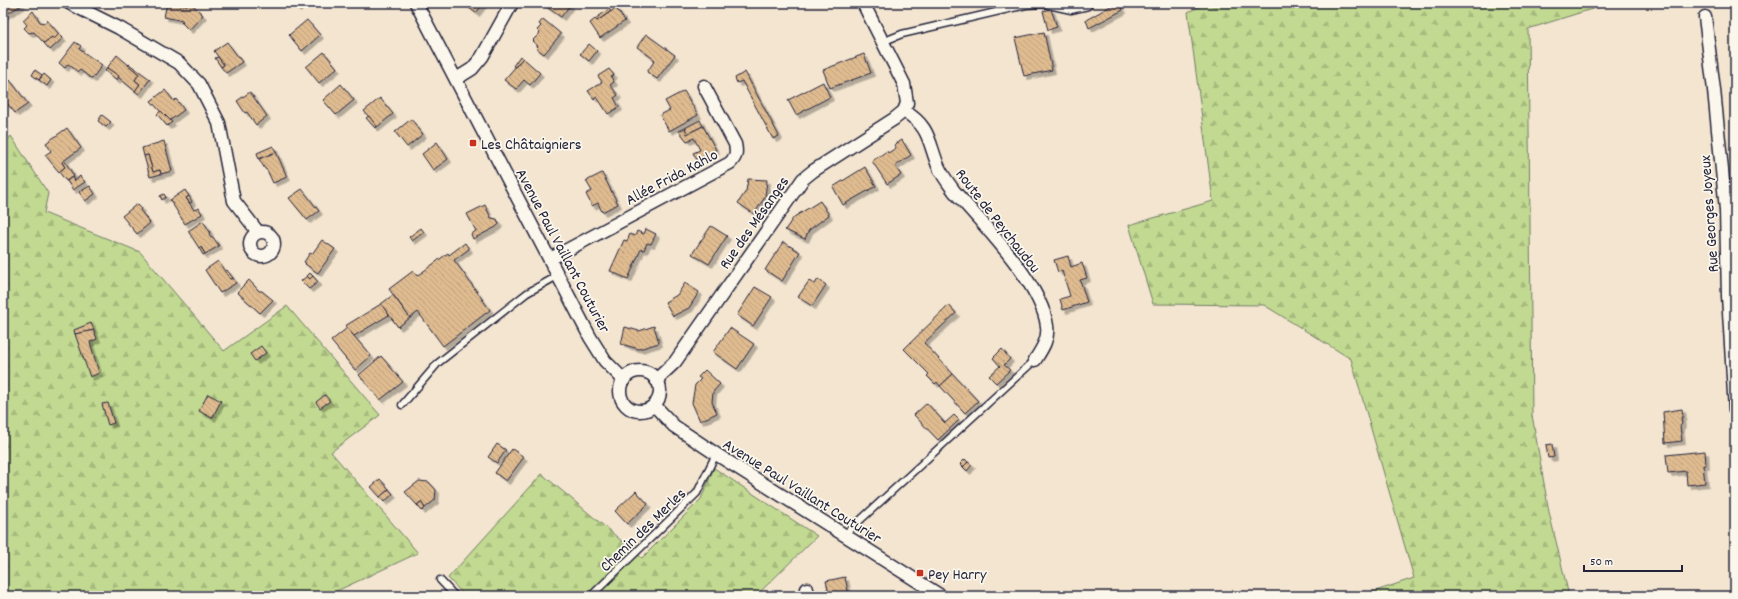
<svg xmlns="http://www.w3.org/2000/svg" width="1738" height="599" viewBox="0 0 1738 599" font-family="Dekko,sans-serif">
<defs>
<pattern id="forest-firs" width="22" height="20" patternUnits="userSpaceOnUse"><rect width="22" height="20" fill="#c1d990"/><path d="M5 1l3.5 6h-7zM16 11l3.5 6h-7z" fill="#a6ba7d"/></pattern>
<pattern id="building-back-hatch" width="6" height="6" patternUnits="userSpaceOnUse"><rect width="6" height="6" fill="#dfbb90"/><path d="M-1 5l2 2M0 0l6 6M5-1l2 2" fill="none" stroke="#bfa07d"/></pattern>
<filter id="shadow"><feDropShadow dx="3.5" dy="3.5" stdDeviation="0" flood-color="#0004"/></filter>
</defs>
<rect width="100%" height="100%" fill="#f3e5d0"/>
<filter id="ink" filterUnits="userSpaceOnUse"><feTurbulence type="fractalNoise" baseFrequency=".025" numOctaves="2"/><feDisplacementMap in="SourceGraphic" scale="8" xChannelSelector="R" yChannelSelector="G"/><feConvolveMatrix kernelMatrix="1 2 1 2 8 2 1 2 1" color-interpolation-filters="sRGB"/></filter>
<g filter="url(#ink)">
<g fill="url(#forest-firs)" stroke="#727e66">
<path d="M1207,3H1611L1528,29L1532,415L1549,512L1569,596H1361L1414,578L1351,359L1264,305L1153,304L1129,225L1213,201L1188,12Z"/>
<path d="M11,136L48,193L44,213L140,252L224,351L287,306L380,415L331,452L418,553L326,596H3V146Z"/>
<path d="M714,468L817,536L756,596H465L448,578L542,474L642,558L701,499Z"/>
</g>
<g fill="url(#building-back-hatch)" stroke="#22223b" filter="url(#shadow)">
<path d="M3,3H21L22,5L3,16Z"/>
<path d="M167,3L187,6L191,3L203,15L189,30L181,22L183,21L180,19L179,20L164,17Z"/>
<path d="M292,3H303L297,9Z"/>
<path d="M463,3H482L483,4L476,13Z"/>
<path d="M545,3H568L570,5L561,17L544,5Z"/>
<path d="M1116,3H1119L1123,10L1089,28L1086,20Z"/>
<path d="M616,8L625,21L600,38L590,23L595,19L597,21Z"/>
<path d="M609,9L611,11L597,21L595,19Z"/>
<path d="M1051,9L1057,27L1048,30L1043,11Z"/>
<path d="M33,11L40,22L45,23L47,20L59,34L54,39L52,37L44,43L34,32L29,33L24,28L27,25L23,20Z"/>
<path d="M543,19L561,34L544,54L536,48L538,46L532,41L540,33L537,30L541,26L539,24Z"/>
<path d="M307,20L320,35L302,51L289,35Z"/>
<path d="M1044,32L1052,70L1024,76L1015,38Z"/>
<path d="M59,34L63,38L50,50L44,43L52,37L54,39Z"/>
<path d="M646,34L675,55L657,79L647,72L655,60L637,47Z"/>
<path d="M75,42L81,46L79,49L102,65L92,79L80,70L78,72L68,64L65,68L59,63Z"/>
<path d="M227,42L242,62L226,73L221,67L224,65L214,51Z"/>
<path d="M589,44L597,51L589,61L580,54Z"/>
<path d="M324,52L337,68L319,83L306,67Z"/>
<path d="M864,54L871,73L830,88L823,70Z"/>
<path d="M117,55L139,74L135,80L140,84L135,91L107,68Z"/>
<path d="M520,56L523,58L515,67L513,66Z"/>
<path d="M218,57L224,65L221,67L215,58Z"/>
<path d="M523,58L540,73L530,85L524,80L516,89L504,80Z"/>
<path d="M129,64L150,79L139,94L135,91L140,84L135,80L139,74L128,65Z"/>
<path d="M107,68L119,76L117,80L105,71Z"/>
<path d="M609,69L614,75L611,77L614,82L610,85L618,95L614,98L619,107L608,114L597,97L594,99L588,91L602,82L598,76Z"/>
<path d="M35,70L42,75L39,80L32,75Z"/>
<path d="M745,72L779,136L773,139L742,81L737,83L735,78Z"/>
<path d="M44,74L51,80L47,86L39,80Z"/>
<path d="M10,80L28,104L15,113L3,99V85Z"/>
<path d="M823,82L830,97L796,115L788,100Z"/>
<path d="M341,84L354,100L336,115L323,100Z"/>
<path d="M165,90L174,101L176,99L184,110L169,121L151,101Z"/>
<path d="M684,91L698,115L669,131L660,115L670,110L665,101Z"/>
<path d="M250,92L267,116L256,125L247,112L245,113L237,101Z"/>
<path d="M380,98L393,114L377,127L364,111Z"/>
<path d="M161,111L172,122L167,126L157,114Z"/>
<path d="M102,115L111,122L106,127L98,121Z"/>
<path d="M369,116L377,127L375,128L366,118Z"/>
<path d="M411,119L423,134L407,147L395,132Z"/>
<path d="M700,120L703,126L687,134L685,128Z"/>
<path d="M703,126L716,150L697,160L693,153L700,150L694,138L687,141L679,131L685,128L687,134Z"/>
<path d="M67,128L81,148L62,162L65,167L59,172L45,155L51,151L46,143Z"/>
<path d="M902,140L911,155L895,166L901,175L887,184L872,161L887,151L888,153L896,148L894,145Z"/>
<path d="M164,141L172,171L161,174L160,170L153,172L148,155L144,156L142,148Z"/>
<path d="M437,142L448,159L433,170L422,154Z"/>
<path d="M273,146L276,152L259,159L257,153Z"/>
<path d="M276,152L287,177L273,183L267,170L265,169L259,159Z"/>
<path d="M148,155L153,172L160,170L161,174L150,177L144,156Z"/>
<path d="M64,160L74,176H73L75,180L74,181L72,177L66,181L59,172L65,167L62,162Z"/>
<path d="M865,167L876,186L843,205L833,187Z"/>
<path d="M602,173L618,204L602,212L598,203L592,206L586,194L592,191L586,181Z"/>
<path d="M80,176L85,182L73,190L67,181L72,177L74,181Z"/>
<path d="M748,179L767,180L765,197L754,214L738,203L746,191Z"/>
<path d="M90,186L95,194L85,201L79,192Z"/>
<path d="M302,189L319,211L307,220L289,198Z"/>
<path d="M185,190L189,196L186,198L194,210L199,208L202,214L185,224L170,200Z"/>
<path d="M164,194L166,197L162,200L160,196Z"/>
<path d="M189,196L192,202L190,203L186,198Z"/>
<path d="M820,201L829,215L809,230L805,239L785,230L794,217Z"/>
<path d="M137,204L141,208L140,210L150,223L137,234L122,216Z"/>
<path d="M485,205L491,218L497,219L499,224L496,227L473,239L471,234L476,231L467,214Z"/>
<path d="M203,221L210,232L209,233L211,238L213,237L219,246L205,254L201,247L199,248L188,231Z"/>
<path d="M711,226L727,236L709,264L692,254Z"/>
<path d="M421,228L424,232L412,241L409,237Z"/>
<path d="M646,229L656,234L651,244L647,243L644,250L641,249L628,279L610,271L624,240L627,241L630,234L635,236L637,231L644,234Z"/>
<path d="M322,240L335,249L318,273L305,264L306,263L304,262L310,253L312,254Z"/>
<path d="M783,242L800,252L782,281L765,270Z"/>
<path d="M465,243L469,249L454,260L490,310L443,346L418,312L410,318L389,289L413,271L417,276L448,253L449,255Z"/>
<path d="M201,247L205,254L203,255L199,248Z"/>
<path d="M1733,255H1735V266H1734Z"/>
<path d="M1068,256L1071,267L1082,263L1087,278L1080,280L1087,302L1063,310L1060,299L1070,296L1062,271L1058,272L1054,260Z"/>
<path d="M218,261L230,279L233,278L236,283L220,293L205,270Z"/>
<path d="M227,270L233,278L230,279L225,271Z"/>
<path d="M310,273L313,276L310,279L307,276Z"/>
<path d="M307,276L310,279L313,276L318,282L309,289L301,281Z"/>
<path d="M818,279L826,285L812,306L798,297L809,281L815,284Z"/>
<path d="M249,280L259,291H262L273,300L260,313L237,292Z"/>
<path d="M685,283L699,292L689,308L673,316L665,302L677,295Z"/>
<path d="M755,287L772,297L753,326L737,315Z"/>
<path d="M393,295L410,318L398,327L381,304Z"/>
<path d="M381,304L389,315L354,336L345,326Z"/>
<path d="M949,305L956,313L924,343L953,374L940,386L937,382L935,384L927,376L929,374L904,349Z"/>
<path d="M91,323L94,330L75,334L74,330Z"/>
<path d="M654,326L659,343L639,349L621,344L625,327L639,331Z"/>
<path d="M347,328L371,356L355,370L331,341Z"/>
<path d="M730,328L754,344L737,369L713,352Z"/>
<path d="M94,330L97,339L90,342L99,373L90,377L75,334Z"/>
<path d="M261,346L266,353L255,361L250,354Z"/>
<path d="M1002,349L1010,359L1004,365L1010,370L996,383L989,376L1000,366L993,358Z"/>
<path d="M381,356L403,382L380,400L359,375Z"/>
<path d="M705,370L720,384L713,392L712,402L717,413L700,421L692,403L695,385L701,379L698,377Z"/>
<path d="M953,374L978,401L965,413L940,386Z"/>
<path d="M208,394L221,401L212,418L199,411Z"/>
<path d="M325,395L330,401L320,408L316,402Z"/>
<path d="M108,403L114,423L108,425L102,404Z"/>
<path d="M927,403L945,423L954,415L959,420L938,440L914,415Z"/>
<path d="M1682,409L1683,417H1681L1682,424L1680,426L1682,441L1665,443L1663,412Z"/>
<path d="M497,444L506,450L497,463L488,457Z"/>
<path d="M1552,444L1554,457L1548,458L1546,445Z"/>
<path d="M512,449L524,457L506,481L495,473Z"/>
<path d="M1705,451L1706,465H1703L1705,483L1687,485L1686,471L1668,473L1666,455Z"/>
<path d="M965,459L968,462L963,467L960,464Z"/>
<path d="M968,462L972,465L967,471L963,467Z"/>
<path d="M380,479L389,489L380,497L371,487Z"/>
<path d="M419,481L429,482L436,490L435,500L425,508L421,502L417,505L405,492Z"/>
<path d="M389,489L393,494L384,502L380,497Z"/>
<path d="M636,491L648,504L627,524L615,511Z"/>
<path d="M421,502L425,508L422,511L417,505Z"/>
<path d="M845,577L849,596H826L825,590L828,589L826,581Z"/>
</g>
<g fill="none" stroke-linecap="round" stroke-linejoin="round">
<g stroke="#22223b" stroke-width="9">
<g id="service">
<path d="M882,42L902,34L1026,5L1044,4L1071,10L1088,6"/>
<path d="M402,405L438,363L527,293L559,275"/>
<path d="M844,535L1035,360"/>
<path d="M440,580L455,596"/>
<path d="M591,596L697,493L716,454"/>
</g>
</g>
<g stroke="#22223b" stroke-width="15">
<g id="minor">
<path d="M69,3L119,28L179,63L199,84L219,123L234,201L258,232"/>
<path d="M416,3L590,337L605,361L624,380"/>
<path d="M863,3L904,84L907,103L904,111"/>
<path d="M1705,17L1714,90L1726,210L1728,296L1735,410"/>
<path d="M456,79L472,69L482,57L512,3"/>
<path d="M904,111C931,127 928,142 939,168C943,176 949,184 954,191C982,223 1042,284 1047,326C1049,339 1042,349 1035,360"/>
<circle cx="262" cy="244" r="12"/>
<path d="M550,259L730,163C736,157 737,153 735,144L704,86"/>
<circle cx="640" cy="391" r="20"/>
<path d="M656,380L675,362L803,179L813,171L894,119L904,111"/>
<path d="M654,405L674,426L716,454L941,596"/>
<path d="M807,589L808,596"/>
</g>
</g>
<use href="#service" stroke="#fbf7ec" stroke-width="6"/>
<use href="#minor" stroke="#fbf7ec" stroke-width="12"/>
</g>
</g>
<g fill="#c8321e" stroke="#fbf7ec" stroke-width="1.5">
<rect x="469" y="139" width="8" height="8" rx="2"/>
<rect x="916" y="569" width="8" height="8" rx="2"/>
</g>
<g text-anchor="middle" stroke-width="3.5" stroke-linejoin="round" paint-order="stroke">
<g font-size="16" fill="#22223b" stroke="#fbf7ec" text-anchor="start">
<text x="481" y="149">Les Châtaigniers</text>
<text x="928" y="579">Pey Harry</text>
</g>
<g font-size="16" fill="#22223b" stroke="#fbf7ec">
<text transform="translate(671 176) rotate(-28)" y="6">Allée Frida Kahlo</text>
<text transform="translate(1708 214) rotate(-94)" y="6">Rue Georges Joyeux</text>
<text transform="translate(999 220) rotate(52)" y="6">Route de Peychaudou</text>
<text transform="translate(753 222) rotate(-55)" y="6">Rue des Mésanges</text>
<text transform="translate(564 250) rotate(62)" y="6">Avenue Paul Vaillant Couturier</text>
<text transform="translate(803 490) rotate(32)" y="6">Avenue Paul Vaillant Couturier</text>
<text transform="translate(642 529) rotate(-44)" y="6">Chemin des Merles</text>
</g>
</g>
<rect width="1738" height="599" fill="none" stroke="#fbf7ec" stroke-width="16"/>
<rect x="8" y="8" width="1722" height="583" fill="none" stroke="#22223b" stroke-width="1.5" filter="url(#ink)"/>
<path d="M1584 565v6h98v-6" fill="none" stroke="#22223b" stroke-width="2"/>
<text x="1590" y="565" font-size="12" fill="#22223b" stroke="#fbf7ec" stroke-width="3" paint-order="stroke">50 m</text>
</svg>
